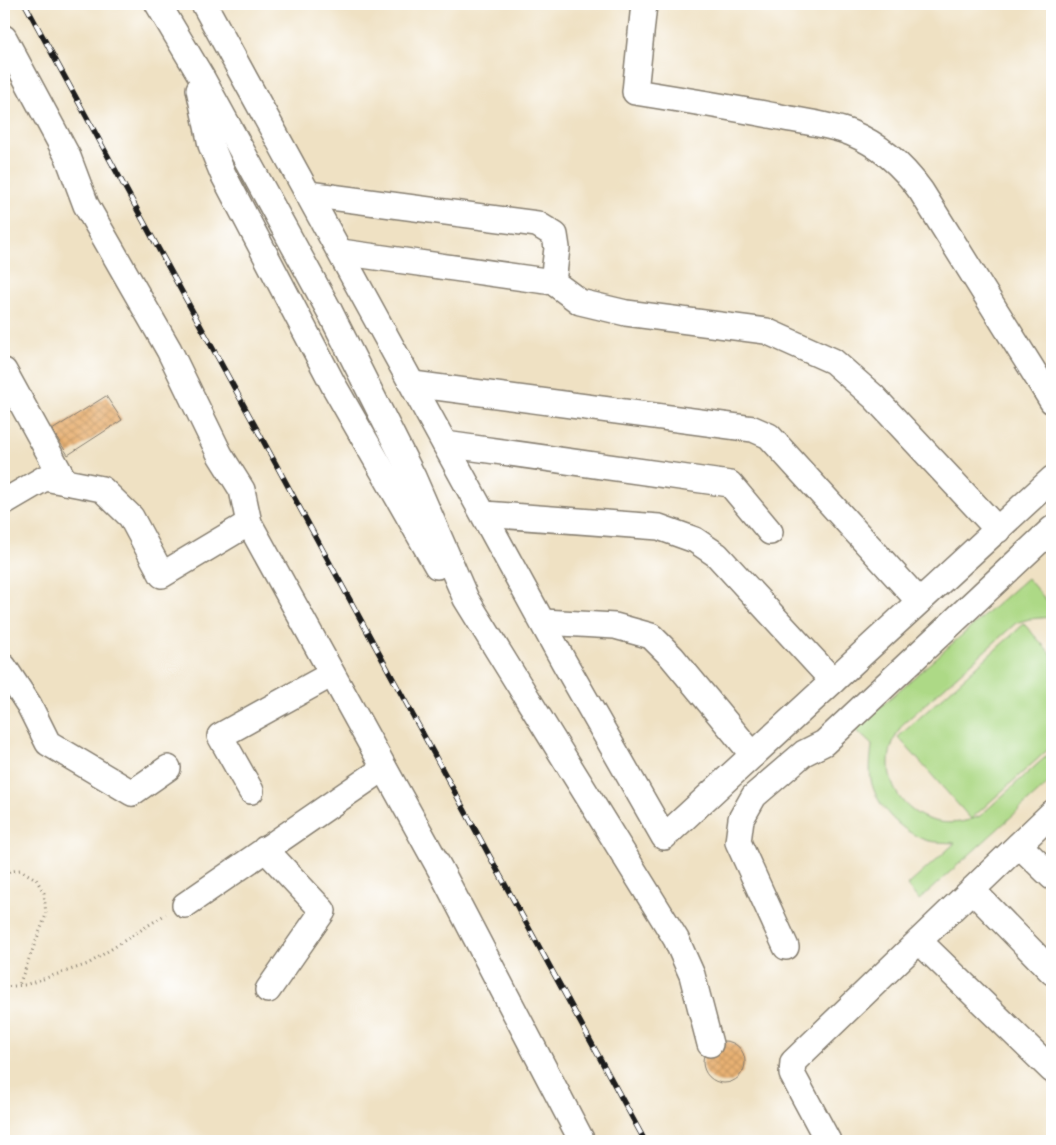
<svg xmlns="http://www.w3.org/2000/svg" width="1056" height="1145" viewBox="0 0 1056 1145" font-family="'Architects Daughter',sans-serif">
<defs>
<pattern id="building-cross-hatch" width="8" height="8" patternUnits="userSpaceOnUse" patternTransform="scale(1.25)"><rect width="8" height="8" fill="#e8b173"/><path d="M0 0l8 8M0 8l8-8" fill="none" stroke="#c69863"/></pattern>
</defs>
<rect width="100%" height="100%" fill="#fff"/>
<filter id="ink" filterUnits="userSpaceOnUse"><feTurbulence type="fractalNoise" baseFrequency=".02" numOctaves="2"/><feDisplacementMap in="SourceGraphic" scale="10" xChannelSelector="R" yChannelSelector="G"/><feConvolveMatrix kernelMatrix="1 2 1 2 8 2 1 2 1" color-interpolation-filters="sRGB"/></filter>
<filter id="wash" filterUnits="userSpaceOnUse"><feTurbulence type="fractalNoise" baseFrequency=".0096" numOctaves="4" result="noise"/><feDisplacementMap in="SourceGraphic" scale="20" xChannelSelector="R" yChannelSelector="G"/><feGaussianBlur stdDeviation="1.12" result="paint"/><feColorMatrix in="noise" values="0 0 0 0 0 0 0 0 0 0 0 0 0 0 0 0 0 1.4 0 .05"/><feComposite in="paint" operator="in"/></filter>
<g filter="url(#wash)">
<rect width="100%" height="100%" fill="#efe1c3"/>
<g fill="#add986" stroke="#647a51">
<path d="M1027,578L1048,602H1052V617L1029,619L1016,623L903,724C862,780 918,844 980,816L1052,751V780L919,900L907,886L955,843C943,842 931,843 920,838C897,827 876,805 871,780C869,768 871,757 872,745L855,729Z"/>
<path d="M1024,624L1052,655V746L971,819L898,737Z"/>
</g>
<g id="blocks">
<g fill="url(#building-cross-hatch)">
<path d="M106,396L122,420L68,455L52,430Z"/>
<circle cx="724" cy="1062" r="21"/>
</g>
</g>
</g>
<g filter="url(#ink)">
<use href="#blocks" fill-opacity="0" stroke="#867e70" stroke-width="1"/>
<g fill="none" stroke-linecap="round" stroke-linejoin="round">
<g stroke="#867e70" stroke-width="28">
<g id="minor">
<path d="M158,4L202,78L329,310L413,477L466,599L676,939L692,975L710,1044"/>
<path d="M204,4L564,662L664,837L1052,479"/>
<path d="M644,4L635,92C685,100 735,108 785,118C807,122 831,125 851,133C880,145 903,166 921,191L1052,401"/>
<path d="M4,38L68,157L86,205L169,350L220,455L242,490L249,523L440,869L582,1141"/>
<path d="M199,89L211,145L223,174L334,386L437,566"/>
<path d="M308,194L537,224L555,235L557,248L553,282"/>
<path d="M341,252L553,282L580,302L626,313L766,331L833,361L874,397L998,530"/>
<path d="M4,371L65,482"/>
<path d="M413,384L753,429L769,436L919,601"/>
<path d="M445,444L730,484L770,532"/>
<path d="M4,502L45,478L102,489L131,517L162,575L249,523"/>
<path d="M484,514L659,527L695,540L717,555L833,681"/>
<path d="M543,622L615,626L651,636L672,657L753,755"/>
<path d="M4,667L29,705L48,743L132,793L168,768"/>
<path d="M251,791L220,736L332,674"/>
<path d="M1019,845L1052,877"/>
<path d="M265,849L323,911L268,990"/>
<path d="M972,890L1052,972"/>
<path d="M185,905L384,768"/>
<path d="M919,941L1052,1070"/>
<path d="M786,947L738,842L741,819L754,796L804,753L824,743L1052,529"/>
<path d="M828,1141L792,1074L793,1062L1052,813"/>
</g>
</g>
<g stroke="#867e70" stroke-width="3" stroke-dasharray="1 4" stroke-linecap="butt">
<path d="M4,872L20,870L36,879L44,893L46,915L19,985"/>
<path d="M4,987L25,985L88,964L166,914"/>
</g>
<use href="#minor" stroke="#fff" stroke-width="25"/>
<g stroke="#1c1c1c" stroke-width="5.5">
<path id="rail" d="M25,4L645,1141"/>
</g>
<use href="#rail" stroke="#fff" stroke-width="4" stroke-dasharray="11" stroke-linecap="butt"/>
</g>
</g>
<rect width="1056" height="1145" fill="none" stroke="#fff" stroke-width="20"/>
</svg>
